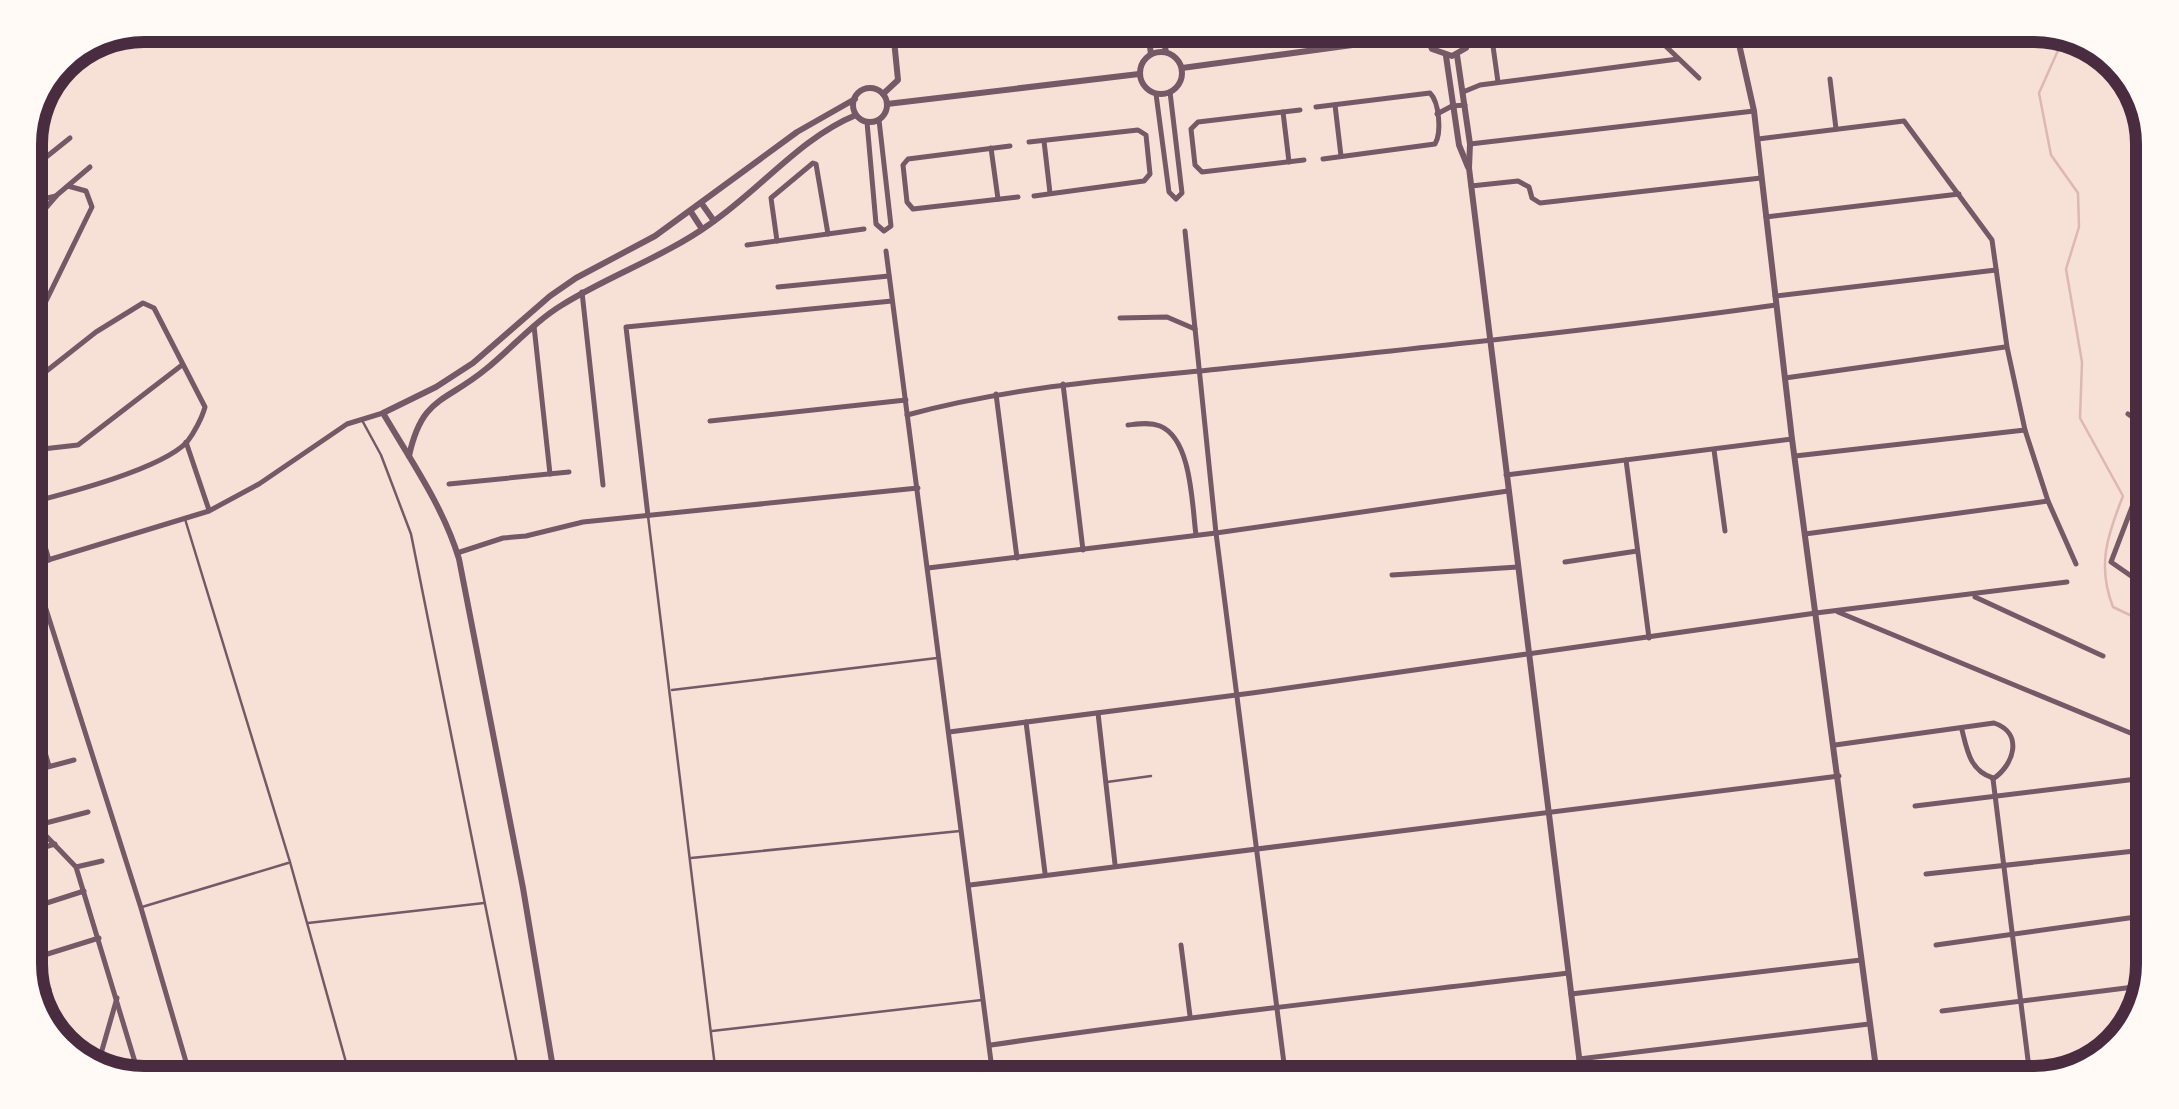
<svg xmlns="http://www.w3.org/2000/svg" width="2179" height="1109" viewBox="0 0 2179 1109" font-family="Mulish,sans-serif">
<rect width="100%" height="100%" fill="#f7e1d7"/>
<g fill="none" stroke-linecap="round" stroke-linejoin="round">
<path stroke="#dcb8b0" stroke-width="2.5" d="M2064,37L2039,93L2051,155L2078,193L2079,227L2066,269L2082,362L2080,418L2123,496C2107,536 2097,566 2113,607L2136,618L2147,650"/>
<g stroke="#755966" stroke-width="2.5">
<path d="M55,71L85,53L125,39L139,27"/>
<path d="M363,422L381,455L411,534L519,1074"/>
<path d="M648,516L716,1075"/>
<path d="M185,519L290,862L349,1073"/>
<path d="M672,690L937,658"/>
<path d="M1107,782L1151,776"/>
<path d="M691,858L960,831"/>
<path d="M142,907L288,863"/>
<path d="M308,923L484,903"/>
<path d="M712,1031L982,1000"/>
</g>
<g stroke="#755966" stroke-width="5">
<path d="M912,30L917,44L1021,32"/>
<path d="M1034,31H1037"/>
<path d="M1495,34L1492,39L1498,82"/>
<path d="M1654,35L1699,78"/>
<path d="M1830,79L1836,129"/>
<path d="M1463,92L1480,85L1678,59"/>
<path d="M1156,94L1169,192L1176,199L1182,193L1170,92"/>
<path d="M1335,105L1341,156"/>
<path d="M1316,107L1430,93C1439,102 1442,132 1435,144L1323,159"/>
<path d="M1300,110L1198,122L1191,129L1195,165L1202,172L1304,160"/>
<path d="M1283,112L1289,162"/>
<path d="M1437,114L1452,106L1465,105"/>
<path d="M867,122L876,224L884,231L891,226L879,120"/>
<path d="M1758,139L1904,121L1992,240L2007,347L2025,430L2048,501L2076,564"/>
<path d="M1044,141L1050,193"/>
<path d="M1029,142L1138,130L1146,135L1150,174L1144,181L1034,196"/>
<path d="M1470,144L1754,111"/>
<path d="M1010,146L908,159L903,165L907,202L913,209L1018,197"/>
<path d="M991,148L998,199"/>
<path d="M25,174L70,138"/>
<path d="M1471,186L1518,181L1529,187L1532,198L1540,203L1761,178"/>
<path d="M25,203L56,196"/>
<path d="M1766,217L1959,194"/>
<path d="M1185,231L1216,533L1286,1079"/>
<path d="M25,232L57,195L90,167"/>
<path d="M777,241L771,198L813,163L816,164L828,234"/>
<path d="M747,245L864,229"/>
<path d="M886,251L993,1077"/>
<path d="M778,287L889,276"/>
<path d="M582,292L603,485"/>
<path d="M1775,296L1996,270"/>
<path d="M1120,318L1167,317L1195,329"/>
<path d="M534,326L550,474"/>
<path d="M25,344L92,207L86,191L68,186"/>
<path d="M1785,378L2005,347"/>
<path d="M1063,384L1083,550"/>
<path d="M25,388L96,332L143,303L154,308L205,407C202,418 194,433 187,442C160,470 64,494 25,504"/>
<path d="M996,394L1017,558"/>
<path d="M2128,414L2150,429"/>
<path d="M907,415C1016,385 1127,379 1239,367C1418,348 1598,330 1776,305"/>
<path d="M710,421L906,400"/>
<path d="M1128,425C1138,424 1150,422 1160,426C1192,439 1192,506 1196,535"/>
<path d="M186,442L209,510"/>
<path d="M1714,450L1725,531"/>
<path d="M25,451L78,445L182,365"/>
<path d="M1795,456L2025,430"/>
<path d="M1626,460L1649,638"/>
<path d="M1506,475L1792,439"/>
<path d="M449,484L569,472"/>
<path d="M2137,494L2111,562L2147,587"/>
<path d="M32,502L49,560"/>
<path d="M648,516L626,327L892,301"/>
<path d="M1805,534L2048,501"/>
<path d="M457,553L503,538L526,536L583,522L918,488"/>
<path d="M1565,562L1637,551"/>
<path d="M32,565L141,908L189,1072"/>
<path d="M25,567L209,511L259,484L347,424L383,413"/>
<path d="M928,568L1216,533L1508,491"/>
<path d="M1392,575L1518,567"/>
<path d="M1975,597L2103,656"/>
<path d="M1838,612L2145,739"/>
<path d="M25,666L34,664"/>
<path d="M25,684L49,766"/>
<path d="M1098,713L1115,864"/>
<path d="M1026,722L1045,873"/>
<path d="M1962,730C1967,750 1970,771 1993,778"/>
<path d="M949,732L1252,693L1816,613L2067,582"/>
<path d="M1835,745L1994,723C2024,733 2014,765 1993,779"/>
<path d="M25,773L74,760"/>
<path d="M1993,779L2031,1084"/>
<path d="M1915,806L2145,778"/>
<path d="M25,814L76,867L138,1072"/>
<path d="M38,825L88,812"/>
<path d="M25,853L55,844"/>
<path d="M76,867L102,861"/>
<path d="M1926,874L2144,850"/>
<path d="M970,885L1839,776"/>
<path d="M25,910L84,891"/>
<path d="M1181,945L1190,1016"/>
<path d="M1936,945L2143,916"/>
<path d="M25,961L99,938"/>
<path d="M49,989L53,1013L50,1035"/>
<path d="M1571,994L1861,960"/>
<path d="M1942,1011L2142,986"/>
<path d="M991,1045C1183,1017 1376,996 1568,973"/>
<path d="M1579,1059L1869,1024"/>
<path d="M96,1071L117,998"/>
<path d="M1936,1083L2029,1068"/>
</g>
<g stroke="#755966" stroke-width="6">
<path d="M1148,32L1151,54"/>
<path d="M1162,32L1166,52"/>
<path d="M1426,35L1432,49L1452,56L1466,48L1471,34"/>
<path d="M1737,35L1754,111L1792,439L1878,1083"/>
<circle cx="1161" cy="73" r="21"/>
<path d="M1457,55L1470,144L1469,168L1582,1081"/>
<path d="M1446,56L1459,145L1468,167"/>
<path d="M1182,68L1426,35"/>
<circle cx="870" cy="105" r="17"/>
<path d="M883,94L898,80L893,30"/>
<path d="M887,104L1139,74"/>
<path d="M702,204L714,221"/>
<path d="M691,212L702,229"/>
<path d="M409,456C422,396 445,403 486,369C512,348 534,322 562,305C610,275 664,257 710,224C760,190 800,138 856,115"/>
<path d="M554,1074L523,888L459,559C443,506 411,461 383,413L436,387L473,363L550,296L576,278L655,236L797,132L855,99"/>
</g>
</g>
<path d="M0 0H2179V1109H0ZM144 42H2034A102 102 0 0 1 2136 144V964A102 102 0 0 1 2034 1066H144A102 102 0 0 1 42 964V144A102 102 0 0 1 144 42Z" fill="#fffaf5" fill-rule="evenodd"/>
<path fill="none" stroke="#4a2c40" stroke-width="12" d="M144 42H2034A102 102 0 0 1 2136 144V964A102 102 0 0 1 2034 1066H144A102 102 0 0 1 42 964V144A102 102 0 0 1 144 42Z"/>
</svg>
